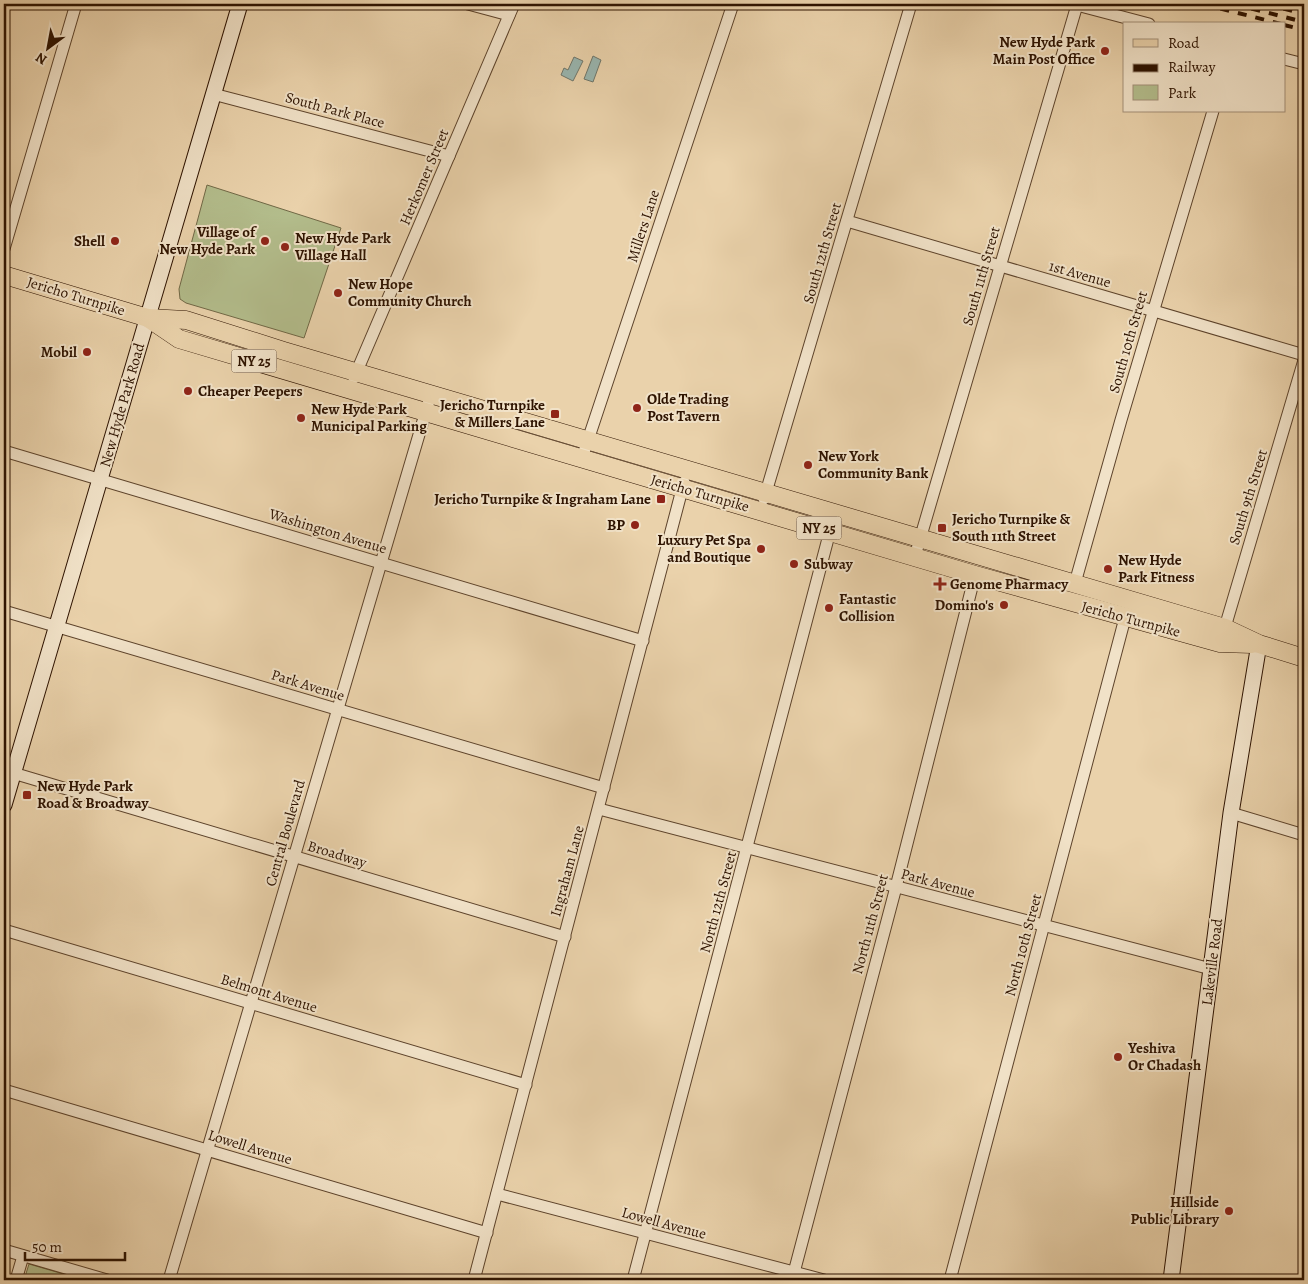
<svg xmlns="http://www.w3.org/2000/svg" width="1308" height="1284" viewBox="0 0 1308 1284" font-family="Alegreya,serif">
<rect width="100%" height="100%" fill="#ead2ab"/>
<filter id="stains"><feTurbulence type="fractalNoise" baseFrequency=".004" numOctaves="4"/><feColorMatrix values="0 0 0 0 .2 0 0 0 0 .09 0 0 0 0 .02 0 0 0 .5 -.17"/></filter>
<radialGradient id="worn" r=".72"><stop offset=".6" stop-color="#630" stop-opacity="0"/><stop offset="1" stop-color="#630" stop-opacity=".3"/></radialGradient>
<g fill="#b3bd8c" stroke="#706846">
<path d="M207,185L341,228L304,338L186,303L180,299L179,289Z"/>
<path d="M29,1264L84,1280H24Z"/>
</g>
<g fill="#99b6b0" stroke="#6e756a">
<path d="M593,56L601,60L593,82L584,79Z"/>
<path d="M574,57L583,61L573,81L561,75L564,68L568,70Z"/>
</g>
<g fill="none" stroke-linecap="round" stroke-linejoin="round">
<g stroke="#5d432b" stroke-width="13">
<g id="street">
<path d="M468,4L509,15"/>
<path d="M1073,4L1149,24"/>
<path d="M1284,59L1304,64"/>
<path d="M213,94L449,156"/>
<path d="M847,221L1304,355"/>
<path d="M4,249L76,4"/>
<path d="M354,378L514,4"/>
<path d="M4,451L643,641"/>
<path d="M582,458L733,4"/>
<path d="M764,499L911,4"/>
<path d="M915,556L1077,5"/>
<path d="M1075,583L1121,420L1213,111"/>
<path d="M4,611L604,788"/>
<path d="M1223,634L1304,360"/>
<path d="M13,773L565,937"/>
<path d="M599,809L1211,969"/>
<path d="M1231,813L1304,835"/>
<path d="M4,930L526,1085"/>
<path d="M4,1090L487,1233"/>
<path d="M497,1194L824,1280"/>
<path d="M4,1250L107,1280"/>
<path d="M16,1280L23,1256"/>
<path d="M169,1280L431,394"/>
<path d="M474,1280L684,482"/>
<path d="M633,1280L830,531"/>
<path d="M792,1280L896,887L975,575"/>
<path d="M950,1280L1125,618"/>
</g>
</g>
<g stroke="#2e1300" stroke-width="17">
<g id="secondary">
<path d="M4,805L240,4"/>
<path d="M1171,1280L1231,813L1259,644"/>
</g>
</g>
<g stroke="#2e1300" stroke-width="19">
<g id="primary">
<path d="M4,275L148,318L186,320L284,351L1225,628L1259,644L1304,658"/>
<path d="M148,318L179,339L975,575L1220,643L1252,644"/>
</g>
</g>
<use href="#street" stroke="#f1e2c8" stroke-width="11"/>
<use href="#secondary" stroke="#f1e2c8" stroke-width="15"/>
<use href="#primary" stroke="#ead2ab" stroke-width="18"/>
<g stroke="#2e1300" stroke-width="4" stroke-dasharray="9 9" stroke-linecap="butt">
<path d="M1203,4L1281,24"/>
<path d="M1234,4L1304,22"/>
<path d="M1266,4L1304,14"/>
<path d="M1284,25L1304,30"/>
</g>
</g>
<g fill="#8f2418" stroke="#f1e2c8" stroke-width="2">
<circle cx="1105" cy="51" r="5"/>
<circle cx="115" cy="241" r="5"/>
<circle cx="265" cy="241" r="5"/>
<circle cx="285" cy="247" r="5"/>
<circle cx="338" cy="293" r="5"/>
<circle cx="87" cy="352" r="5"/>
<circle cx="188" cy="391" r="5"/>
<circle cx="637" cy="408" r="5"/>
<rect x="550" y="409" width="10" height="10" rx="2.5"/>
<circle cx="301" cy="418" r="5"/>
<circle cx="808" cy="465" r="5"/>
<rect x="656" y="494" width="10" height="10" rx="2.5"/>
<circle cx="635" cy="525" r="5"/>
<rect x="937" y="523" width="10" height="10" rx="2.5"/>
<circle cx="761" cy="549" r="5"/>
<circle cx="794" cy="564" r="5"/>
<circle cx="1108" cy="569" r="5"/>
<path d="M937.5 576.5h5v5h5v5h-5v5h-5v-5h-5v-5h5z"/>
<circle cx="1004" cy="605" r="5"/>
<circle cx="829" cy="608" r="5"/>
<rect x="22" y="790" width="10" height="10" rx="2.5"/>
<circle cx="1118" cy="1057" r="5"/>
<circle cx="1229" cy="1211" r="5"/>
</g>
<g text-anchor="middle" stroke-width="4" stroke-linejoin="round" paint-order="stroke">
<g fill="#f1e2c8" stroke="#68513c" stroke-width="1">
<rect x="231.5" y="349.5" width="45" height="23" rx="4"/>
<rect x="796.5" y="516.5" width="45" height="23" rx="4"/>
</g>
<g font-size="14" font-weight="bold" fill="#2e1300">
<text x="254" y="366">NY 25</text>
<text x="819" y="533">NY 25</text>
</g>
<g font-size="15" font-weight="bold" fill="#2e1300" stroke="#f1e2c8" text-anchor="start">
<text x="1095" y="47" text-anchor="end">New Hyde Park<tspan x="1095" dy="17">Main Post Office</tspan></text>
<text x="255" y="237" text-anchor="end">Village of<tspan x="255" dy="17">New Hyde Park</tspan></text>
<text x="295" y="243">New Hyde Park<tspan x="295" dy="17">Village Hall</tspan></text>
<text x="105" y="246" text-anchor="end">Shell</text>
<text x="348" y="289">New Hope<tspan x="348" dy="17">Community Church</tspan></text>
<text x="77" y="357" text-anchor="end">Mobil</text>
<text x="198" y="396">Cheaper Peepers</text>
<text x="647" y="404">Olde Trading<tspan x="647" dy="17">Post Tavern</tspan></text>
<text x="545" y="410" text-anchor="end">Jericho Turnpike<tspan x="545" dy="17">&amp; Millers Lane</tspan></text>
<text x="311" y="414">New Hyde Park<tspan x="311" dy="17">Municipal Parking</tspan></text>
<text x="818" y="461">New York<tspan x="818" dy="17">Community Bank</tspan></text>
<text x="651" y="504" text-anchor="end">Jericho Turnpike &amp; Ingraham Lane</text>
<text x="952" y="524">Jericho Turnpike &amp;<tspan x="952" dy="17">South 11th Street</tspan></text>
<text x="625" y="530" text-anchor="end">BP</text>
<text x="751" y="545" text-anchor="end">Luxury Pet Spa<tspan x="751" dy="17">and Boutique</tspan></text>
<text x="1118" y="565">New Hyde<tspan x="1118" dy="17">Park Fitness</tspan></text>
<text x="804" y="569">Subway</text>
<text x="950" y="589">Genome Pharmacy</text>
<text x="839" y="604">Fantastic<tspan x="839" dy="17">Collision</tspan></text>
<text x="994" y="610" text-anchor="end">Domino's</text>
<text x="37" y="791">New Hyde Park<tspan x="37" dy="17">Road &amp; Broadway</tspan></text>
<text x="1128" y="1053">Yeshiva<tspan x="1128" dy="17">Or Chadash</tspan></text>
<text x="1219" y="1207" text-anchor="end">Hillside<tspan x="1219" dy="17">Public Library</tspan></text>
</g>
<g font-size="15" fill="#2e1300" stroke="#f1e2c8">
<text transform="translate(335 110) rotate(15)" y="5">South Park Place</text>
<text transform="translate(424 177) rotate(-67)" y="5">Herkomer Street</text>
<text transform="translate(643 226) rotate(-72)" y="5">Millers Lane</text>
<text transform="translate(822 253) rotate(-74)" y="5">South 12th Street</text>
<text transform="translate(1080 274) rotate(16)" y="5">1st Avenue</text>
<text transform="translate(981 276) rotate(-74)" y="5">South 11th Street</text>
<text transform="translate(76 296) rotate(17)" y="5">Jericho Turnpike</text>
<text transform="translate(1128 342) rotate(-74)" y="5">South 10th Street</text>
<text transform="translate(122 405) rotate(-74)" y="5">New Hyde Park Road</text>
<text transform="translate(700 493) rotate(16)" y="5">Jericho Turnpike</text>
<text transform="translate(1248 497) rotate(-73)" y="5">South 9th Street</text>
<text transform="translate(328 531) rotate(17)" y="5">Washington Avenue</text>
<text transform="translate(1131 619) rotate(15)" y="5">Jericho Turnpike</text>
<text transform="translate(308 685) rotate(17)" y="5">Park Avenue</text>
<text transform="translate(285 833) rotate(-74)" y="5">Central Boulevard</text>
<text transform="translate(337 854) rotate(17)" y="5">Broadway</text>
<text transform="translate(567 871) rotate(-75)" y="5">Ingraham Lane</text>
<text transform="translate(938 883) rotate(15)" y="5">Park Avenue</text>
<text transform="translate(718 902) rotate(-75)" y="5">North 12th Street</text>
<text transform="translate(870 924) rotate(-75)" y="5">North 11th Street</text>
<text transform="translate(1023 945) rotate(-75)" y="5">North 10th Street</text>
<text transform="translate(1212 962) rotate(-83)" y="5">Lakeville Road</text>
<text transform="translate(269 993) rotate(17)" y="5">Belmont Avenue</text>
<text transform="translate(250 1147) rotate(17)" y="5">Lowell Avenue</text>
<text transform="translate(664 1223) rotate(15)" y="5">Lowell Avenue</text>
</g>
</g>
<rect width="1308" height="1284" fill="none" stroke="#ead2ab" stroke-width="20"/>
<rect x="5" y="5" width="1298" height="1274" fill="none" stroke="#2e1300" stroke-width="2.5"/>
<rect x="10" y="10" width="1288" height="1264" fill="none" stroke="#2e1300"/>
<rect x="1123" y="22" width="162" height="90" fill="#f1e2c8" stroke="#a38f78"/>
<rect x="1133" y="39" width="25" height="8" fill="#ead2ab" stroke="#a38f78"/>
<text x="1168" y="48" font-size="15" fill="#2e1300">Road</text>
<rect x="1133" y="64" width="25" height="8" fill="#2e1300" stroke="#a38f78"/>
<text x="1168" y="72" font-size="15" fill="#2e1300">Railway</text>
<rect x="1133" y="85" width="25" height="15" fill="#b3bd8c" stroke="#a38f78"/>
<text x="1168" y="98" font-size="15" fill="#2e1300">Park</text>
<g transform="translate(48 48) rotate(212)" stroke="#f1e2c8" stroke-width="4" paint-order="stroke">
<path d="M0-4L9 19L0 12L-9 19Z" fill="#2e1300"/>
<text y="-8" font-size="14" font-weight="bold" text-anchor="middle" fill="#2e1300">N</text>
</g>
<path d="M25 1252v8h100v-8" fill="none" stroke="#2e1300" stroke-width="2.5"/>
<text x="32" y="1252" font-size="15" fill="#2e1300" stroke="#f1e2c8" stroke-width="4" paint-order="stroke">50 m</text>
<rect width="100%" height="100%" filter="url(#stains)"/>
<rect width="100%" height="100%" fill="url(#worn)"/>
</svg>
